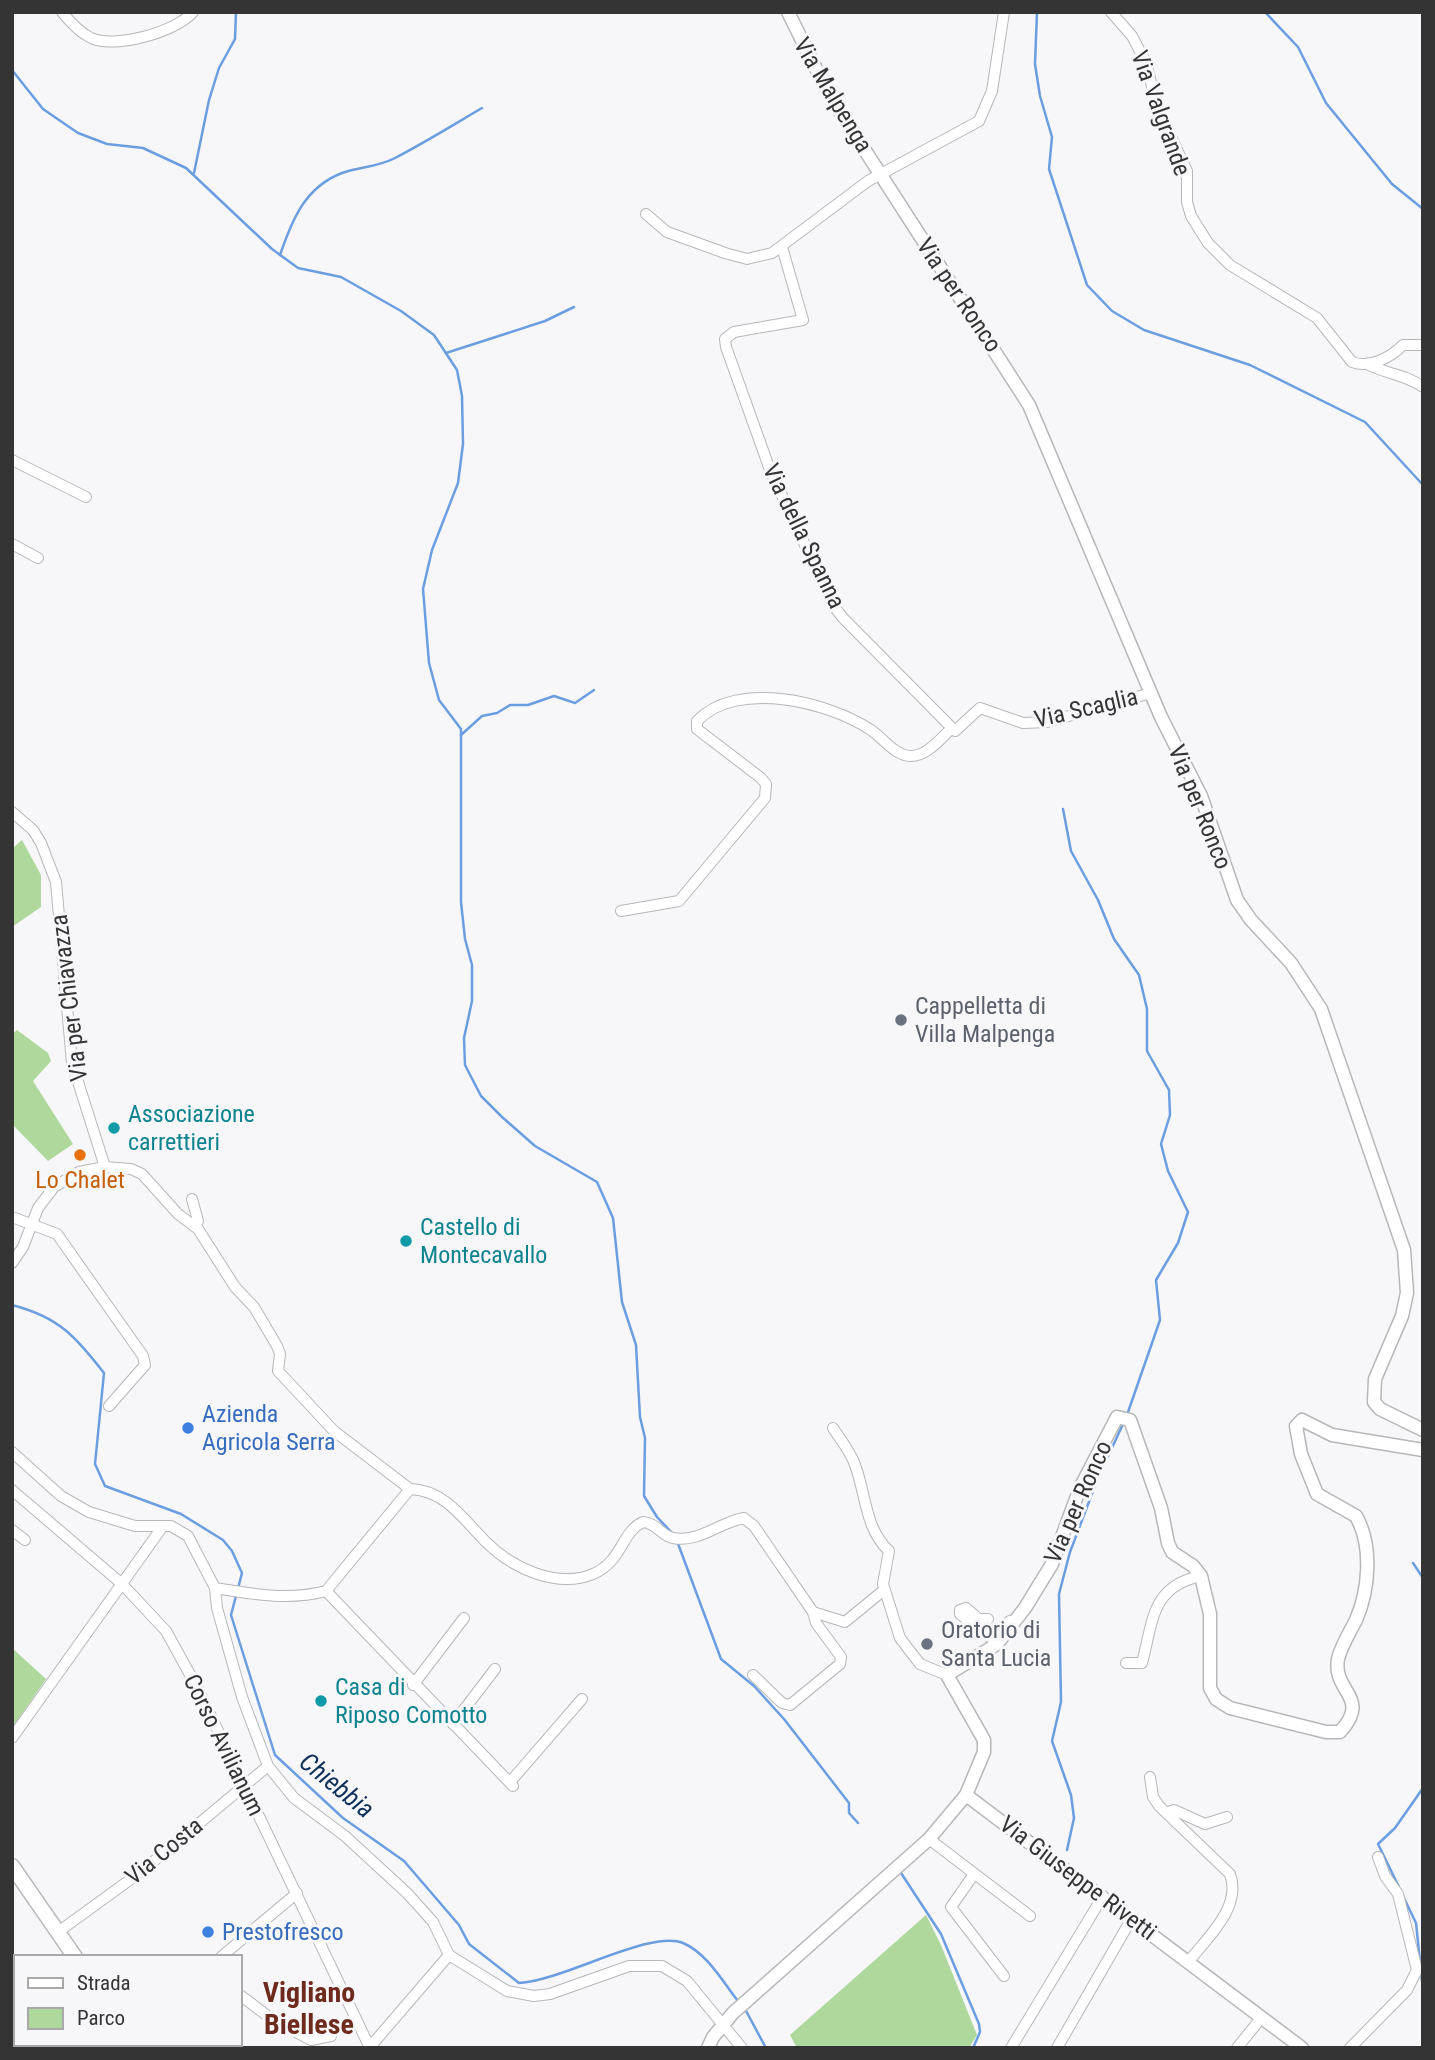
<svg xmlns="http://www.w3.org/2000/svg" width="1435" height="2060" viewBox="0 0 1435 2060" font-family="'Roboto Condensed',sans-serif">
<rect width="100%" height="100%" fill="#f7f7f9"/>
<g fill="#aed89c">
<path d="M22,840L41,875V907L12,927V849Z"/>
<path d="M17,1030L48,1053L51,1061L33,1081L73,1144L48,1161L12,1124V1034Z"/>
<path d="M12,1648L46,1679L12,1728Z"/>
<path d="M926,1915L941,1945L977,2035L969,2048H797L790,2035Z"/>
</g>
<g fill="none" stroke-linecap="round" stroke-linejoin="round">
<g stroke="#6b9ee1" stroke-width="2.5">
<path d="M1037,12L1035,64L1040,96L1052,137L1049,169L1087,285L1112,311L1144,330L1250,365L1365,422L1423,485"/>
<path d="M1265,12L1298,47L1326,103L1392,184L1423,209"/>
<path d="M12,70L43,109L78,133L107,144L143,148L186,168L272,249L298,268L341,277L401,311L434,335L457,370L462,396L463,444L458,483L432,550L423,589L429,663L439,700L461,729V902L465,939L472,965V1001L464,1038L465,1065L481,1096L502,1117L535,1146L597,1182L613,1218L622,1302L636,1345L640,1417L645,1438L644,1496L657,1517L674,1535"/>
<path d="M194,173L209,100L219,68L235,39L236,12"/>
<path d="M280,255C292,220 305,187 342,173C359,167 377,167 393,159C424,143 453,125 482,108"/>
<path d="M446,353L545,321L574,307"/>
<path d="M461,735L482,716L497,713L510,705H528L554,696L575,703L594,690"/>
<path d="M1063,809L1071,851L1098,900L1114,939L1139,975L1147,1009V1051L1169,1090L1170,1115L1161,1144L1168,1171L1188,1212L1178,1243L1156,1280L1160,1320L1127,1415"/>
<path d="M12,1305C59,1317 76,1337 104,1373L95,1464L105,1486L181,1514L223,1540L232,1551L242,1573L231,1615L275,1755L343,1818L404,1861L459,1925L469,1944L519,1983C563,1981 650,1929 683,1943C707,1953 723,1982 738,2001"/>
<path d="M677,1541L721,1659L754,1686L784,1719L849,1803V1813L858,1823"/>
<path d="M1413,1563L1423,1578"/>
<path d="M1067,1850L1074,1818L1071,1795L1052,1741L1061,1702L1059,1594L1070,1552L1098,1478L1123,1424"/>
<path d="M901,1873L941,1934L979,2024L980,2032L973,2048"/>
<path d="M1399,1887L1378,1844L1395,1828L1423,1788"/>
<path d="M1403,1896L1416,1923L1423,1990"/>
<path d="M745,2009L766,2048"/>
</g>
<g stroke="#b6b7b8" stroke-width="12">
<g id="minor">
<path d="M62,12C70,22 79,32 91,38C115,49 176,32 193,12"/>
<path d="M1111,12L1132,36L1146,63L1158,109L1187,171V202L1191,216L1208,243L1230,265L1317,318L1352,362C1370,369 1391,357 1403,345H1423"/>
<path d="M646,214L667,232L725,253L747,259L772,253L868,181L979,121L992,91L1004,12"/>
<path d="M782,247L803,320L734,332L725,339L726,347L770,470L833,605L843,618L955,731L980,708L1023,723L1047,722L1151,693"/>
<path d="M1367,364C1386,374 1405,374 1423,387"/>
<path d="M12,460L86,497"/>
<path d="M12,544L38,558"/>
<path d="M12,812L33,830L41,843L56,882L72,1063L105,1167"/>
<path d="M621,911L679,901L765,798L766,784L761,778L697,729V721C737,679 829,702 871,730C883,738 895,756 911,756C927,756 940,739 951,729"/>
<path d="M192,1199L198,1221L195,1225"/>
<path d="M12,1217L57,1234L143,1356L145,1365L109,1406"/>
<path d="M12,1263L23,1247L38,1208L54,1187L79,1172L105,1167L131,1169L142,1174L178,1214L198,1229L235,1287L254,1307L277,1346L280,1354L278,1371L334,1431L410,1489"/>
<path d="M833,1428C840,1439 851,1452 855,1465C866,1494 865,1529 889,1551L883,1584L900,1638L920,1664L947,1675"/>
<path d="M12,1452L61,1496L89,1512L135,1526H171L188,1536L215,1588L217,1608L242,1697L268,1766L294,1798L345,1836L408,1894L433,1922L449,1955L507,1991L534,1996L550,1994L629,1966H662L687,1981L742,2048"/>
<path d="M410,1489C445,1490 463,1519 486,1542C512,1568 557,1589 593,1574C623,1561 621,1532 643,1522C657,1523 661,1536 673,1538C699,1543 720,1522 744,1518L754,1526L813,1612L845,1622L884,1590"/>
<path d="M12,1490L122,1584L166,1631L199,1691L370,2048"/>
<path d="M12,1530L25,1540"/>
<path d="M215,1588C252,1594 289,1601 326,1591L410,1489"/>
<path d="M326,1591L513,1786"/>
<path d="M988,1619H979L966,1608L960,1610V1614L990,1637L1010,1621"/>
<path d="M1126,1663H1142C1153,1622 1151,1586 1201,1576"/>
<path d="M753,1675L782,1703L790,1705L840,1664L841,1657L816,1623L813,1612"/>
<path d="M413,1685L464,1618"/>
<path d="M453,1724L495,1669"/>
<path d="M12,1738L163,1526"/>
<path d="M1150,1777L1153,1797L1159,1806L1230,1874C1242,1907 1208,1937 1189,1961"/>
<path d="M510,1782L582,1699"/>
<path d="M1168,1812L1174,1810L1205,1824L1227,1817"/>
<path d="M929,1839L1030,1916"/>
<path d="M974,1874L951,1907L1004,1976"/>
<path d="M58,1932L142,1871L268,1766"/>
<path d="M221,1957L297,1893"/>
<path d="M240,1995L273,2020L311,2040L331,2036"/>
<path d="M370,2047L449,1955"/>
<path d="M1011,2048L1103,1896"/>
<path d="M1057,2048L1132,1918"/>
<path d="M1237,2048L1262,2017"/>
<path d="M1350,2048L1407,1990L1417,1970L1398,1894L1385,1876L1378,1857"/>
</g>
</g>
<g stroke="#b6b7b8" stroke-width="15">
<g id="tertiary">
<path d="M788,12L828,93L1029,405L1161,717L1201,796L1237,900L1251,920L1291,963L1321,1009L1404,1250L1407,1293L1402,1316L1375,1379L1374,1402L1380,1409L1423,1430"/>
<path d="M966,1795L1302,2048"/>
<path d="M708,2048L713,2037L733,2013L929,1839L966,1795L984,1752V1740L947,1675L997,1644L1025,1608L1052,1564L1080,1488L1117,1417L1130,1420L1161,1508L1168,1543L1172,1552L1193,1566L1201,1576L1210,1614V1688L1216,1699L1230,1708L1326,1732H1340C1372,1697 1332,1692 1338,1659C1341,1646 1350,1632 1356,1620C1369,1590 1373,1546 1356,1516L1317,1494L1301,1454L1296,1426L1302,1420L1332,1435L1423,1450"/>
</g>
</g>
<g stroke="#b6b7b8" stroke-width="17">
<g id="secondary">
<path d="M12,1866L75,1957"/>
<path d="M138,2044L139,2048"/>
</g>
</g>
<use href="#minor" stroke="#fff" stroke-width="10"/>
<use href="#tertiary" stroke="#fff" stroke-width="12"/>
<use href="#secondary" stroke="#fff" stroke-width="14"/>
</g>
<g fill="#6b7280" stroke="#f7f7f9" stroke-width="2.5">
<circle cx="901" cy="1020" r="7"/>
<circle cx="927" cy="1644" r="7"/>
</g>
<g fill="#0f9aa8" stroke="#f7f7f9" stroke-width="2.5">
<circle cx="114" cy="1128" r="7"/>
<circle cx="406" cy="1241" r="7"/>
<circle cx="321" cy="1701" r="7"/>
</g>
<circle fill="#e8710a" stroke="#f7f7f9" stroke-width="2.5" cx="80" cy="1155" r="7"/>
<g fill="#3f7fe0" stroke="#f7f7f9" stroke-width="2.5">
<circle cx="188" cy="1428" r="7"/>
<circle cx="208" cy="1932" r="7"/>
</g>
<g text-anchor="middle" stroke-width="6" stroke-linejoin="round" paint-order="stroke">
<g font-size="24" fill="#343434" stroke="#f7f7f9">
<text transform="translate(833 95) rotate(59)" y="8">Via Malpenga</text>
<text transform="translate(1161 113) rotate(70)" y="8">Via Valgrande</text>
<text transform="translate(959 295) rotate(56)" y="8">Via per Ronco</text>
<text transform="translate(804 536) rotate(64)" y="8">Via della Spanna</text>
<text transform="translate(1086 708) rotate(-13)" y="8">Via Scaglia</text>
<text transform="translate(1200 807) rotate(68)" y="8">Via per Ronco</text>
<text transform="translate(69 998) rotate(-97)" y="8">Via per Chiavazza</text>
<text transform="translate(1078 1502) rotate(-66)" y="8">Via per Ronco</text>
<text transform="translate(224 1745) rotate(64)" y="8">Corso Avilianum</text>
<text transform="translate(164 1851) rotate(-39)" y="8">Via Costa</text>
<text transform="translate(1078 1878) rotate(37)" y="8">Via Giuseppe Rivetti</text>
</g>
<g font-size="24" fill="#5b616d" stroke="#f7f7f9" text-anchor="start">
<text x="915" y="1014">Cappelletta di<tspan x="915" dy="28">Villa Malpenga</tspan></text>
<text x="941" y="1638">Oratorio di<tspan x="941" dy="28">Santa Lucia</tspan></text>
</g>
<g font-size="24" fill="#0d838f" stroke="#f7f7f9" text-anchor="start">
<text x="128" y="1122">Associazione<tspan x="128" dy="28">carrettieri</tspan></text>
<text x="420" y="1235">Castello di<tspan x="420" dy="28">Montecavallo</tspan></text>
<text x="335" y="1695">Casa di<tspan x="335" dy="28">Riposo Comotto</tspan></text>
</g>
<g font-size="24" fill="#c56008" stroke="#f7f7f9">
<text x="80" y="1188">Lo Chalet</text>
</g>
<g font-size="24" fill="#366cbe" stroke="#f7f7f9" text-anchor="start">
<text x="202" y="1422">Azienda<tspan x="202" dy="28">Agricola Serra</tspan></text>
<text x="222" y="1940">Prestofresco</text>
</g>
<g font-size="26" font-style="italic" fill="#0e315b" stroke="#f7f7f9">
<text transform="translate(337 1785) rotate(39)" y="9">Chiebbia</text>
</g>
<g font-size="28" font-weight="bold" fill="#6e2a1d" stroke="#f7f7f9">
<text x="309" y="2002">Vigliano<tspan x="309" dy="32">Biellese</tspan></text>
</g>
</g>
<rect width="1435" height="2060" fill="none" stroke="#343434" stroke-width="28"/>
<rect x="14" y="1955" width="228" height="91" fill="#f7f7f9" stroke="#a9a9aa" stroke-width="2"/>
<rect x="28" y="1978" width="35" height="10" fill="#ffffff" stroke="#a9a9aa" stroke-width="2"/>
<text x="77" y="1990" font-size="21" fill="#343434">Strada</text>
<rect x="28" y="2008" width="35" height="21" fill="#aed89c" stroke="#a9a9aa" stroke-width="2"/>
<text x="77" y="2025" font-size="21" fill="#343434">Parco</text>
</svg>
